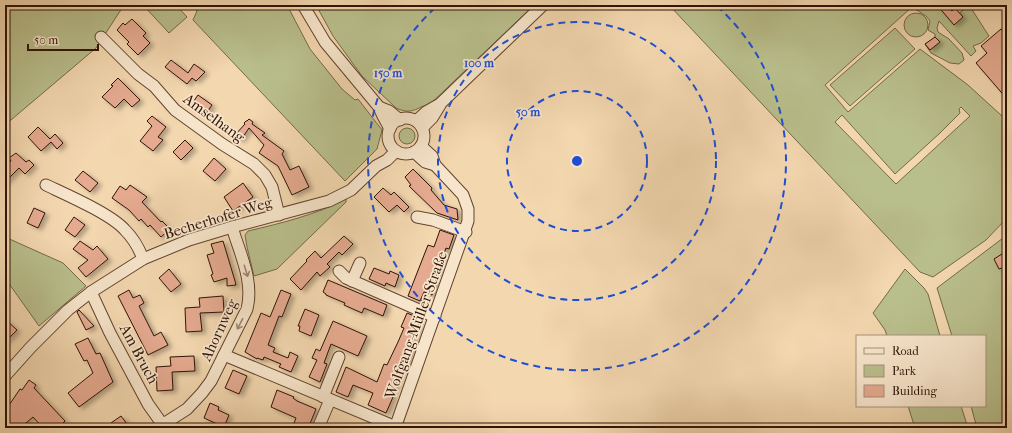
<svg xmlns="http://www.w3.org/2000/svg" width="1012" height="433" viewBox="0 0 1012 433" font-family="'IM FELL French Canon',serif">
<defs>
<filter id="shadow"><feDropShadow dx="4" dy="2.5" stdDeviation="2" flood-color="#0004"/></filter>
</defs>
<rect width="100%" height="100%" fill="#f3d7af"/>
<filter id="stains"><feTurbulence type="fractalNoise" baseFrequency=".005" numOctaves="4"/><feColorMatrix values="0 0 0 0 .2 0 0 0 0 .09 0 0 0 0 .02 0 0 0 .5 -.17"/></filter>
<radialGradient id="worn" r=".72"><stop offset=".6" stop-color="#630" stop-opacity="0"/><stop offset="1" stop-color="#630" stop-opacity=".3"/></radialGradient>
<g fill="#b9bf8c" stroke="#746949" fill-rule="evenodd">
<path d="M5,5H124L96,48L5,125Z"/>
<path d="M143,5H176L187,17L169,33Z"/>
<path d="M191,5H287L310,49L342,89L355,100L358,99L382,130L377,149L345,181L193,20L197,11Z"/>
<path d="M316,5H534L426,108L423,106C412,112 407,113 396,108L362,76L333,36Z"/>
<path d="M669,5H946L956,16L963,10L959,5H969L989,36L981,43L973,46L976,51L971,56L939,21L937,28L938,32L949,39L962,53L964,60L959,64L950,63L931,53L925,44L935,38V34L928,30L930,21L926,16L912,7L825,85L848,112L920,49L968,85L1002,116L1007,118L1006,219L986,240L933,277L920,272ZM961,107L970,116L896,184L835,122L842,115L895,174L940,133L960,113L959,109Z"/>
<circle cx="916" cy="25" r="12"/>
<path d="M895,28L915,49L850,106L830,85Z"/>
<circle cx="407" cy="136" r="8"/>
<path d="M346,199V202L277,269L254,276L247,247L245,235L248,231C282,223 315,215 346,199Z"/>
<path d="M1007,235V428H977L971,406H985V336H952L937,288Z"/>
<path d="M5,237L63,263L86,286L39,326L5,278Z"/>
<path d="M905,269L924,288L928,294L940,336H887L885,330L873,313Z"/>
<path d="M908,406H961L968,428H915Z"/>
</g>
<g fill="#e5aa90" stroke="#301306" filter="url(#shadow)">
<path d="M937,5H946L952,11L955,8L963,17L954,25Z"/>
<path d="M132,19L146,33L143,36L150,43L138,55L127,44L129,42L117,30L123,23L125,25Z"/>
<path d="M1001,29L1007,36V99L976,63L987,53L981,46Z"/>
<path d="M935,37L940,42L930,50L925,44Z"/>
<path d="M171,60L188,73L194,64L205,72L196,81L192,78L187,84L165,67Z"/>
<path d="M118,78L140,100L132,107L124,99L115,108L102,97L113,86L111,85Z"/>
<path d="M198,95L212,105L205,115L191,105Z"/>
<path d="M152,116L166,127L158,137L163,140L153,151L140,141L152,126L147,121Z"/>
<path d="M249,119L253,122L252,124L265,133L262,135L284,151L282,154L290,170L299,166L309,187L292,195L278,166L259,153L264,145L249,128L241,140L234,136L245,124L244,123L246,121H247Z"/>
<path d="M38,127L50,139L55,134L63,143L57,149L51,142L41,151L28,137Z"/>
<path d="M185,140L193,148L181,160L173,152Z"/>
<path d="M16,153L26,162L29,160L34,165L25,174L19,168L5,182V164L11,161L9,158Z"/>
<path d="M214,158L226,169L215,181L203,171Z"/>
<path d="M413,169L432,188L431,190L444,205L457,209L458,220L437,213L409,186L411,185L405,177Z"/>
<path d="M83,171L98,183L90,192L75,180Z"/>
<path d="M243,183L253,197L233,211L224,197Z"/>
<path d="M130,185L147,197L142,202L161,222L162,221L170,229L161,237L150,225L148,227L141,219L139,221L129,210L112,198L120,186L126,190Z"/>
<path d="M383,188L391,195L394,192L409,207L404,212L397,205L389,212L374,197Z"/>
<path d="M34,208L45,213L38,228L27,223Z"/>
<path d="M74,217L85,225L75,237L65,230Z"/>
<path d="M440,230L454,235L449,249L446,248L434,282L436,283L432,295L424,292L420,301L408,296L428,245L434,247Z"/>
<path d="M344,236L353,244L342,255L339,252L327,264L330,267L320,276L317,272L301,290L290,279L307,261L306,260L315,251L321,258Z"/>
<path d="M80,241L93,250L97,246L108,259L86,277L78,268L88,260L73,249Z"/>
<path d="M223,241L235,281L236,285L227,286V278L214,282L211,275L213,274L207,255L214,253L211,244Z"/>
<path d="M1002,254L1007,266L999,269L994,259Z"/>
<path d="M374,268L389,274L390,271L399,275L395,287L386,283L385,286L369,279Z"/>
<path d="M169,269L181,284L171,292L159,278Z"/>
<path d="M328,280L387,305L383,316L364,308L362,313L344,305L345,303L326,295V294L323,292Z"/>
<path d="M129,290L133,298L140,295L144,303L139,306L154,336L161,332L168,345L148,355L118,296Z"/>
<path d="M281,290L291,294L282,317L279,316L268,345L275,348L273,352L288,358L290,352L298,356L291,372L279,367L281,364L264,357L263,360L257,358V359L245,352L261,313L270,317Z"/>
<path d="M223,296L224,312L200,313L202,331L186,332L185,308L200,307L199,298Z"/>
<path d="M305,309L319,315L311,336L299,331L300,326H298Z"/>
<path d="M79,310L94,326L86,330L77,312Z"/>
<path d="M407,313L419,318L417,324L419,325L410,345L413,346L405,363L404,362L391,396L393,397L386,413L368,405L373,393L353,385L348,397L336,392L346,367L377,382L384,364L387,365L398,342L404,328L401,327Z"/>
<path d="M5,319L17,330L5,342Z"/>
<path d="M333,321L367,336L358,356L331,344L324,363L327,364L320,382L309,377L317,360L312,358L316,349L320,351Z"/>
<path d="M88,338L96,354L100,353L113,382L79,407L68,393L93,373L87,360L84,361L75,344Z"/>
<path d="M194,356L195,371L172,372L173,390L157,391L156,367L171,366L170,357Z"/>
<path d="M233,370L247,376L239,394L225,388Z"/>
<path d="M29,380L36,385L34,388L65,421L58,428H43L33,417L20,428H5V411L20,389L22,390Z"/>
<path d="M277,390L294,397L293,398L297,401L316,409L309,426L307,425L305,428H292L296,418L271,407Z"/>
<path d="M210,403L219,407L218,410L229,415L224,427L204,418Z"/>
<path d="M121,416L130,428H114L111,423Z"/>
</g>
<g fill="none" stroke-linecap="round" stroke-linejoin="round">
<g stroke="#614430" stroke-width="13">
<g id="street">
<path d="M303,5L325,42L379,107L383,116L390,129"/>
<path d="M101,37L138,74L154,86L175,110L222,144L254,164L265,175L272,187L279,215"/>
<path d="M379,107L389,111L400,120"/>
<circle cx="406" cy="136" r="18"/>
<path d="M416,121L426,112L440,104L543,5"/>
<path d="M422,128L432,118L440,105"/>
<path d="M414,152L425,162L435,165"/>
<path d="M46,185C67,195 111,214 125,230C133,238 139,248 143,259"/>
<path d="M417,217L433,220L466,232"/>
<path d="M339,271L346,278L435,317"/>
<path d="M352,281L360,263"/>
<path d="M91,292L110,333L148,404L165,428"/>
<path d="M224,355L396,427"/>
<path d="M5,376L31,347L68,310L91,292L143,259L189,240L232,227L329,201L351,190L376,166L387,160L396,151"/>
<path d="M323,397L339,357"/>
<path d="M162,425L187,409L202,393L211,381L247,309C254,281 240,254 232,227"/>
<path d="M318,428L330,400"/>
<path d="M395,428L468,221V209L463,195L435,165L432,156L421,146"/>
</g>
</g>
<use href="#street" stroke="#f7e5cb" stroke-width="11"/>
</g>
<defs><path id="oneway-shaft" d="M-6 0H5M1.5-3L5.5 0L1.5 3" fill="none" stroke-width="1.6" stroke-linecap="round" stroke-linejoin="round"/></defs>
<g stroke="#9d8672">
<use href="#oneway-shaft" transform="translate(246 271) rotate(73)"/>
<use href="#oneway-shaft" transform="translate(240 324) rotate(117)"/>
</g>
<g fill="none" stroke="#1d4ed8" stroke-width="2" stroke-dasharray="7 5">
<circle cx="577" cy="161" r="70"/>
<circle cx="577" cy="161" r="139"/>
<path d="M717 6A209 209 0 1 1 437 6"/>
</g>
<g text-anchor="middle" stroke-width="3.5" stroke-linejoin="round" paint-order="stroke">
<g font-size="15" fill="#301306" stroke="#f7e5cb">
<text transform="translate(214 118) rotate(36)" y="5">Amselhang</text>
<text transform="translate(218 218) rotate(-17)" y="5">Becherhofer Weg</text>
<text transform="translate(416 325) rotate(-70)" y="5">Wolfgang-Müller-Straße</text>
<text transform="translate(219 330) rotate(-65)" y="5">Ahornweg</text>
<text transform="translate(139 354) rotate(62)" y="5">Am Bruch</text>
</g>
</g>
<circle cx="577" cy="161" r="6" fill="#1d4ed8" stroke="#f7e5cb" stroke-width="2"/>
<g font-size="12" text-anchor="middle" font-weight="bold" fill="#1d4ed8" stroke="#f7e5cb" stroke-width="3.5" stroke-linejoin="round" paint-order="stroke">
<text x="479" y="67">100 m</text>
<text x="388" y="77">150 m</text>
<text x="528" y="116">50 m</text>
</g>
<rect width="1012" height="433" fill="none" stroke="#f3d7af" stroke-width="20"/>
<rect x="6" y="6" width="1000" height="421" fill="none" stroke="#301306" stroke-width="2"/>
<rect x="10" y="10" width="992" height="413" fill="none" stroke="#301306"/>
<rect x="856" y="335" width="130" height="72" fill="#f7e5cb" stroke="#a7917c"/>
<rect x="864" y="348" width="20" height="6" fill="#f7e5cb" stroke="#a7917c"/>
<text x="892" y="355" font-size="12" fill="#301306">Road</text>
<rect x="864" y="365" width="20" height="12" fill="#b9bf8c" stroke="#a7917c"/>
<text x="892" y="375" font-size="12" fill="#301306">Park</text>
<rect x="864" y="385" width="20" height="12" fill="#e5aa90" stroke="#a7917c"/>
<text x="892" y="395" font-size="12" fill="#301306">Building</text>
<path d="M28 44v6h70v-6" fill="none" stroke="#301306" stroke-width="2"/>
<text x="34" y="44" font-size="12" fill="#301306" stroke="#f7e5cb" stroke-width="3" paint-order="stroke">50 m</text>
<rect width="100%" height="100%" filter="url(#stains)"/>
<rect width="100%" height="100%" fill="url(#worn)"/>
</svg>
